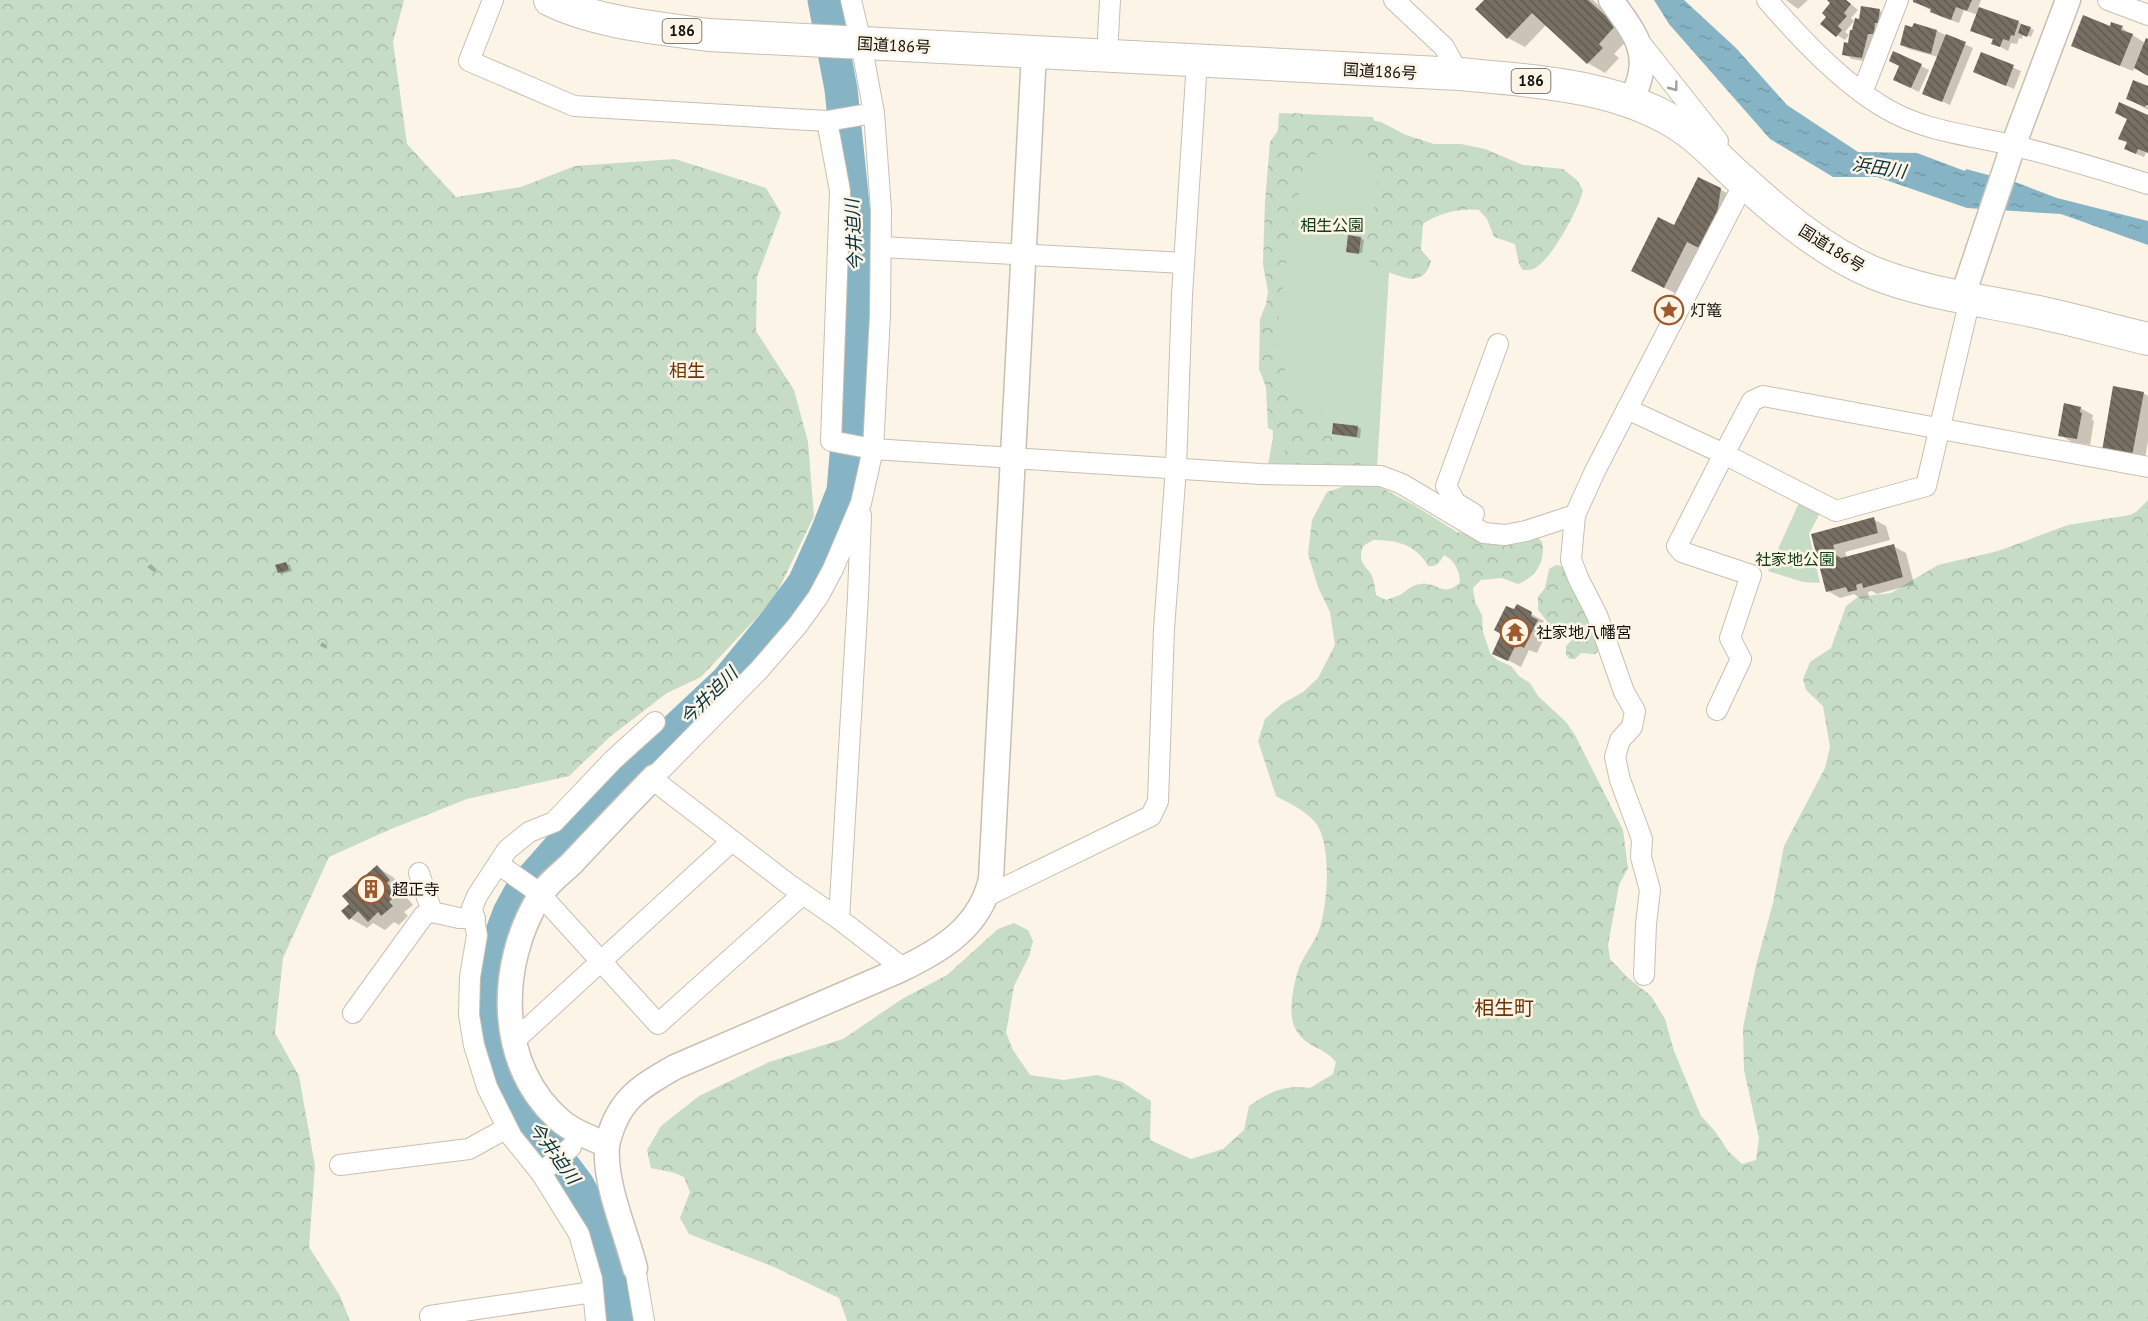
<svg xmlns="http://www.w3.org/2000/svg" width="2148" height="1321" viewBox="0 0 2148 1321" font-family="'PT Sans','Noto Sans JP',sans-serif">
<defs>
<pattern id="forest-crowns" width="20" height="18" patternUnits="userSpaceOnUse" patternTransform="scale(1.5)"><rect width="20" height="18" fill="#c6dcc5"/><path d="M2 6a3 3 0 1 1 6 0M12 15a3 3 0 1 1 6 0" fill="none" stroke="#a9bca8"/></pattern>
<pattern id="water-ripples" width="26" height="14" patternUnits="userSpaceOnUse" patternTransform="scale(1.5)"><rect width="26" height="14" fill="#86b4c4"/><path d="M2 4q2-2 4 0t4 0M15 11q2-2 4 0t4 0" fill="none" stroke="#739aa7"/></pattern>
<pattern id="building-back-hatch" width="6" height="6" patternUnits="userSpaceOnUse" patternTransform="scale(1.5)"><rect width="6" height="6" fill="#776f63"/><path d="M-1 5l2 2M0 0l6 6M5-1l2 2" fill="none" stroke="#605a50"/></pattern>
</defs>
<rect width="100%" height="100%" fill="#fcf4e7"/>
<g fill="#c6dcc5">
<path d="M1279,113L1373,117L1394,191L1377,468L1268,465L1273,437L1270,359V264Z"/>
<path d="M1799,503L1820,513L1809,534L1820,583L1803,582L1768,571Z"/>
</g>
<g fill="url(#forest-crowns)" fill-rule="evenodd">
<path d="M0,0H404L393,42L407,144L456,197L521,187L575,166L675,159L766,188L781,213L757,277L756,331L794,390L808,442L814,516L774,599L701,677L667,693L611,736L569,776L467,799L391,829L329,857L283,958L275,1033L299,1076L315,1166L309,1247L340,1296L350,1321H0Z"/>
<path d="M1295,113L1338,118L1354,117L1381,122L1406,135L1434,144H1461L1485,149L1523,165L1563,169L1577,180L1583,190C1580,207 1550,263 1533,269C1530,270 1527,270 1523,270L1519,264L1515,244L1494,237L1487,219L1479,210C1461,208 1438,213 1423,224L1421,250L1431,261C1422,295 1392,270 1373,267C1368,260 1366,253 1366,245C1366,232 1373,217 1375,204C1384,154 1362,139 1315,155L1302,175L1284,277L1276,340L1290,387L1296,399L1316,404L1322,412L1330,434L1336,440L1352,444L1361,456L1380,468L1322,463L1297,464L1287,462C1283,453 1286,444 1283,435L1268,428L1266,387L1259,369L1260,319L1266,304L1268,292L1263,264L1265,202L1270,142L1288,116Z"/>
<path d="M1376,485L1414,505L1457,532L1502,542L1532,538H1538L1542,542C1546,561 1536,577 1518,584L1502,578L1481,580L1473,588L1475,602L1482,615L1483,632L1490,653L1497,660L1511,666L1519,676L1530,683L1538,696L1566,722L1575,735L1623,830L1628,868L1619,885L1608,945L1610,959L1627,977L1651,996L1665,1019L1674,1051L1701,1116L1714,1130L1728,1151L1742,1164L1756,1160L1759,1138L1744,1070L1743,1028L1756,965L1773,903L1784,846L1825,768L1830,747L1823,706L1806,690L1803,679L1810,662L1831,648L1846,606L1858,597L1891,593L1938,565L1998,551L2068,525L2130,515L2136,512L2148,500V1321H847L839,1298L774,1267L689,1234L680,1218L690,1192L684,1177L675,1173L651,1168L647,1150L661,1126L699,1096L769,1062L843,1039L902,999L947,975L998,929L1014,923L1028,930L1033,941L1029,956L1014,986L1006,1033L1013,1050L1030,1075L1064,1080L1097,1075L1122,1082L1151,1101L1150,1140L1191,1159L1223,1149L1244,1130L1249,1106C1270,1092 1285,1084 1310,1088L1333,1074L1336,1062C1322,1045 1306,1049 1295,1028C1287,1013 1294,981 1300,965C1305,954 1313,944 1318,933C1328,909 1333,841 1314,821C1304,810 1289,803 1276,796L1258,741L1265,719L1282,704L1303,692L1318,678L1335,645L1330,612L1318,587L1308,554L1312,520L1327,492L1345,486ZM1373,540C1396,540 1416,544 1428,566C1437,567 1439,563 1444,555C1454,560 1460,571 1460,582C1444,599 1437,581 1421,584C1411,585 1408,590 1400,595C1396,597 1390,598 1386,600L1376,595C1375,588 1374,579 1371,574C1363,563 1358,561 1363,546Z"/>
<path d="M1556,565L1566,567L1574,574L1599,651L1595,654L1581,653L1575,659H1570L1566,655V646L1573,639L1572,633L1569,630L1562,632L1553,629L1538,610V597L1545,588L1549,569Z"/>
</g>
<path fill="url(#water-ripples)" d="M1654,0H1684L1736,48L1787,105L1858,152L1917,153L1965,171L1966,169L2018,183L2057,198L2148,221V245L2061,214L1967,208L1877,177H1833L1770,139L1669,24Z"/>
<g fill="#0003">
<path d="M1486,0H1593L1631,36L1614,54L1619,58L1605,73L1588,63L1547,24L1525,47L1508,38L1477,9Z"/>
<path d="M1786,0H1808L1798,9Z"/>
<path d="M1829,0H1846L1858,10L1851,18L1854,21L1845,32L1849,35L1845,40L1837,35L1828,16L1832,3Z"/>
<path d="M1915,0H1981L1978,8L2018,22L2034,30L2031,37L2023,34L2022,39L2019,38L2017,44L2011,43L2008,51L1993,43L1994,40L1972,31L1978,15L1964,10L1959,23L1939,16Z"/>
<path d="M1880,11L1888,15L1870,62L1852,59L1844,54L1860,20Z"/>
<path d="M2111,28H2122L2145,43L2148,40V75L2135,66L2133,71L2085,52L2073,45Z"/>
<path d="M1937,31L1973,48L1950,105L1924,93L1938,57L1909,49L1901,45Z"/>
<path d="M1894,53L1929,70L1919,92L1902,84L1901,66Z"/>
<path d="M1982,54L2021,71L2014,89L1975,72Z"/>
<path d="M2148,88V110L2128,99Z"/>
<path d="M2148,116V153L2146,152L2144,157L2134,153L2128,143L2120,138L2128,119Z"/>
<path d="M1720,189L1733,197L1677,294L1645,278L1675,227Z"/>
<path d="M1361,238L1364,240L1362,253L1349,251Z"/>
<path d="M2143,393L2148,396V442L2144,462L2116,457Z"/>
<path d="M2080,408L2093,415L2092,420L2094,421L2090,445L2072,442L2060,435Z"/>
<path d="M1334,425L1358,427L1361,429L1360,438L1337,435L1333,433Z"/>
<path d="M1873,519L1886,526L1890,540L1845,552L1847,558L1893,546L1906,553L1914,584L1877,594L1872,591L1868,592L1869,597L1861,599L1854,594L1840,598L1828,591L1813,535Z"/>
<path d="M286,563L290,565L292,571L282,574L279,572Z"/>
<path d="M151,564L157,570L154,572L147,567Z"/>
<path d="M1517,606L1544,621L1542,624L1549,628L1537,653L1529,650L1521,667L1494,653Z"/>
<path d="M322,642L327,645V649L320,646Z"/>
<path d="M377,867L393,877L406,890L403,893L413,905L404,912L408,916L399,925L394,922L385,930L373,923L367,928L350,918L351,904Z"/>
</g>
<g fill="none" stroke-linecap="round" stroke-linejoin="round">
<path stroke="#86b4c4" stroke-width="33" d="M620,1321L609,1257L595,1218L578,1185L511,1095L499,1072L487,1023L486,1001L492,958L509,913L521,891L566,840L661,743L727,681L776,621L804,583L827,532L843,491L854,358L857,243L841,89L824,0"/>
</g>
<g fill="url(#building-back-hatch)">
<path d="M1484,0H1588L1616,25L1599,44L1603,48L1587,64L1532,13L1507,39L1475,9Z"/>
<path d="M1827,0H1846L1851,4L1844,13L1847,16L1838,26L1842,30L1836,37L1820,24L1826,17L1822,13L1830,3Z"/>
<path d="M1913,0H1972L1967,11L1956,7L1951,20L1930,12L1931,9L1913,2Z"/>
<path d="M1861,6L1880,9L1878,23H1875L1874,34H1868L1862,58L1842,55L1844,42L1848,43L1850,30H1852L1855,18L1859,19Z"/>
<path d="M1979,7L2019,21L2014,36L2011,35L2009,41L2003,39L2000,47L1991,44L1993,39L1970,31Z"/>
<path d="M2083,15L2110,26L2111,22L2123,26L2121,30L2133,34L2120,66L2071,46Z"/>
<path d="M1914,23L1937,30L1931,54L1900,45L1905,25L1912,27Z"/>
<path d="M2021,24L2031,27L2027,37L2018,33Z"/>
<path d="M1946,34L1966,42L1942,102L1922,94Z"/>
<path d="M2146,38L2148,39V76L2134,68Z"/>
<path d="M1893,51L1922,64L1911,88L1893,80L1899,66L1889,61Z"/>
<path d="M1981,52L2014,65L2006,86L1973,72Z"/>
<path d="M2133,80L2148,86V105H2146L2145,107L2126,99Z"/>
<path d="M2119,102L2148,115V153L2138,149L2136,154L2124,149L2127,142L2118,139L2127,119L2115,113Z"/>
<path d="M1698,177L1721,188L1716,221L1707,240L1704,239L1699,248L1687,242L1664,288L1631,271L1658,217L1674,225Z"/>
<path d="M1348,235L1361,237L1359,254L1346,252Z"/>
<path d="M2113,386L2144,392L2132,456L2102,451Z"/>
<path d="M2064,403L2081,407L2080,412L2082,413L2077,439L2058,436Z"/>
<path d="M1333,423L1358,426L1357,437L1332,434Z"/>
<path d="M1874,517L1878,533L1833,545L1836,555L1841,558L1894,544L1903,577L1863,588L1862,583L1856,585L1857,590L1848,592L1846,587L1826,592L1811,534Z"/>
<path d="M286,562L289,570L278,573L275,565Z"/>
<path d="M1517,604L1532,612L1531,616L1538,620L1524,648L1516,644L1508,661L1492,654L1501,634L1494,630L1506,606L1514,609Z"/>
<path d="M377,865L390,880L387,883L397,894L389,902L393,906L381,916L378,912L368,922L358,911L349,920L341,911L349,904L342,896Z"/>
</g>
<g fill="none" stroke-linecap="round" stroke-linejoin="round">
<g stroke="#c7c0b3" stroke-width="22">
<g id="minor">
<path d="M493,0L469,61L574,106L827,121L874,113"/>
<path d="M1394,0L1444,47L1459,74"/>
<path d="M1767,0C1800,38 1841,82 1885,108C1923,131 1969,135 2011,145C2058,156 2103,170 2148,184"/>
<path d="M2108,0L2148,15"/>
<path d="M1638,40L1718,141"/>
<path d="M1107,55L1110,0"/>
<path d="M1862,93L1898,0"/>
<path d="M827,121L840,191L831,441L873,449L1261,474L1381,476L1402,484L1484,533L1505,535L1526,531L1575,515L1595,471L1744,183L1738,173"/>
<path d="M881,247L1184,263"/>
<path d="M1627,409L1724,454L1752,401L1763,396L2148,467"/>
<path d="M1474,514L1456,503L1446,486L1498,344"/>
<path d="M861,515L858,596L839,919L904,969"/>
<path d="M1575,515L1571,560L1579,580L1597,615L1624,692L1635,711L1632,727L1620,740L1615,757L1620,780L1642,839L1641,857L1650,890L1646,924L1644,975"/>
<path d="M1717,710L1741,659L1730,638L1751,575L1682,552L1677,546L1724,454L1836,511L1926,486L1970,299"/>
<path d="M498,864L538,892L658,1024L803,894"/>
<path d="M987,896L1151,816L1158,801L1164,629L1176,468L1182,295L1197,61"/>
<path d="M432,912L459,918H475"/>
<path d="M839,919L787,883L660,785L654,777L759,670L797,626L818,597L833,569L861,503L873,449L880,315L881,210L874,113L861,43L851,0"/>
<path d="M353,1013L424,915L432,912L419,873"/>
<path d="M513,1042L732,841"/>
<path d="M340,1165L469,1149L507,1128"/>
<path d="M541,1173L571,1147"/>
<path d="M635,1268L644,1321"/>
<path d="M430,1316L593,1292"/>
<path d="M596,1321L592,1279L579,1234L541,1173L512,1137L487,1087L474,1045L469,1015L470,977L477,935L472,908L477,896L507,850L529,832L554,822L613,760L655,722"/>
</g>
</g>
<g stroke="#c7c0b3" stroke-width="27">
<g id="tertiary">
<path d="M1611,0C1626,22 1646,43 1641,71C1640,82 1634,93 1631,103"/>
<path d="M1962,298L2013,146L2068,0"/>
<path d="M607,1145C617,1101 638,1088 675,1067L900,970C942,950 980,927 991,879L1034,53"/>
<path d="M635,1268C625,1229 604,1184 607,1145C592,1138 575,1133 562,1122C496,1067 497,965 540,896C547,883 562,873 572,863C599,834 627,805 654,777"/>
</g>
</g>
<g stroke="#c7c0b3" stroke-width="34">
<path id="trunk" d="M550,0C597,23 658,28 709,35L1459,74C1533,81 1623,85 1686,130C1707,145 1724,165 1744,182C1782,216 1826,253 1874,273C1924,293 1980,300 2033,311C2072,319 2110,330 2148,339"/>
</g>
<use href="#minor" stroke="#fff" stroke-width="20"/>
<use href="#tertiary" stroke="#fff" stroke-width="24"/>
<use href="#trunk" stroke="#fff" stroke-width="32"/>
</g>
<defs><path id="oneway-chevron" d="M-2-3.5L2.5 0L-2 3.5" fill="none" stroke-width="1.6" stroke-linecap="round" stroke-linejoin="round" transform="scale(1.5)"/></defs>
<use stroke="#a1a09e" href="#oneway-chevron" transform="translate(1674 87) rotate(53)"/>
<defs>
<g id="sight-ring" transform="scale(1.5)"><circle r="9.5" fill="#fcf4e7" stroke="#9e5a2b" stroke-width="1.5"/><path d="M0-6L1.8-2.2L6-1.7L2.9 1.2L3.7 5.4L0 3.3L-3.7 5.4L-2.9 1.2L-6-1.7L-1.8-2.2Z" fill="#9e5a2b"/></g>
<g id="temple-ring" transform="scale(1.5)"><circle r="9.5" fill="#fcf4e7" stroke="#9e5a2b" stroke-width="1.5"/><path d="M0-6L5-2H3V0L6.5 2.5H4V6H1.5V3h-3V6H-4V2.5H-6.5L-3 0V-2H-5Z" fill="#9e5a2b"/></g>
<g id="building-ring" transform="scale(1.5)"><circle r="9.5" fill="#fcf4e7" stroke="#9e5a2b" stroke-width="1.5"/><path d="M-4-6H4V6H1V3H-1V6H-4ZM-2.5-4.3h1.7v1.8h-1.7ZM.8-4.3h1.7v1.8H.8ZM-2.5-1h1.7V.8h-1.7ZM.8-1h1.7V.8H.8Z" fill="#9e5a2b"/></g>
</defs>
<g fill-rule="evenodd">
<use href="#sight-ring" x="1669" y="310"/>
<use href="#temple-ring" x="1515" y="632"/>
<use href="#building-ring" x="371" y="889"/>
</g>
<g text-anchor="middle" stroke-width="5" stroke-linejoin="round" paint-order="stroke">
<g fill="#fcf4e7" stroke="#5a564e" stroke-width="1.5">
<rect x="662.5" y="19" width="39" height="24" rx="4.5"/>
<rect x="1511.5" y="69" width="39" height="24" rx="4.5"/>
</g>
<g font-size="15" font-weight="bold" fill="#14120d">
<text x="682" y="36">186</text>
<text x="1531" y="86">186</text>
</g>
<g font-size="16" fill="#14120d" stroke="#fcf4e7">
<text transform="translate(894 45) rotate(3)" y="6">国道186号</text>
<text transform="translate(1380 71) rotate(3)" y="6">国道186号</text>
<text transform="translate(1832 248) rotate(32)" y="6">国道186号</text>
</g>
<g font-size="16" fill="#134017" stroke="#fcf4e7">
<text x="1332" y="231">相生公園</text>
<text x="1795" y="565">社家地公園</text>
</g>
<g font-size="16" fill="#14120d" stroke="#fcf4e7" text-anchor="start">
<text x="1690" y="316">灯篭</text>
<text x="1536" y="638">社家地八幡宮</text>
<text x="392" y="895">超正寺</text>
</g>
<g font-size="18" font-style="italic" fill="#04313d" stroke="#fcf4e7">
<text transform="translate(1879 168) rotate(9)" y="6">浜田川</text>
<text transform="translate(854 235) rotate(-93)" y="6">今井迫川</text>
<text transform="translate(709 696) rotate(-45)" y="6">今井迫川</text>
<text transform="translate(554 1153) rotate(54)" y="6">今井迫川</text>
</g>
<g font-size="18" fill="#6e3400" stroke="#fcf4e7">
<text x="687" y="377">相生</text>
</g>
<g font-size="20" fill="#6e3400" stroke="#fcf4e7">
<text x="1504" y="1015">相生町</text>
</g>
</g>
</svg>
